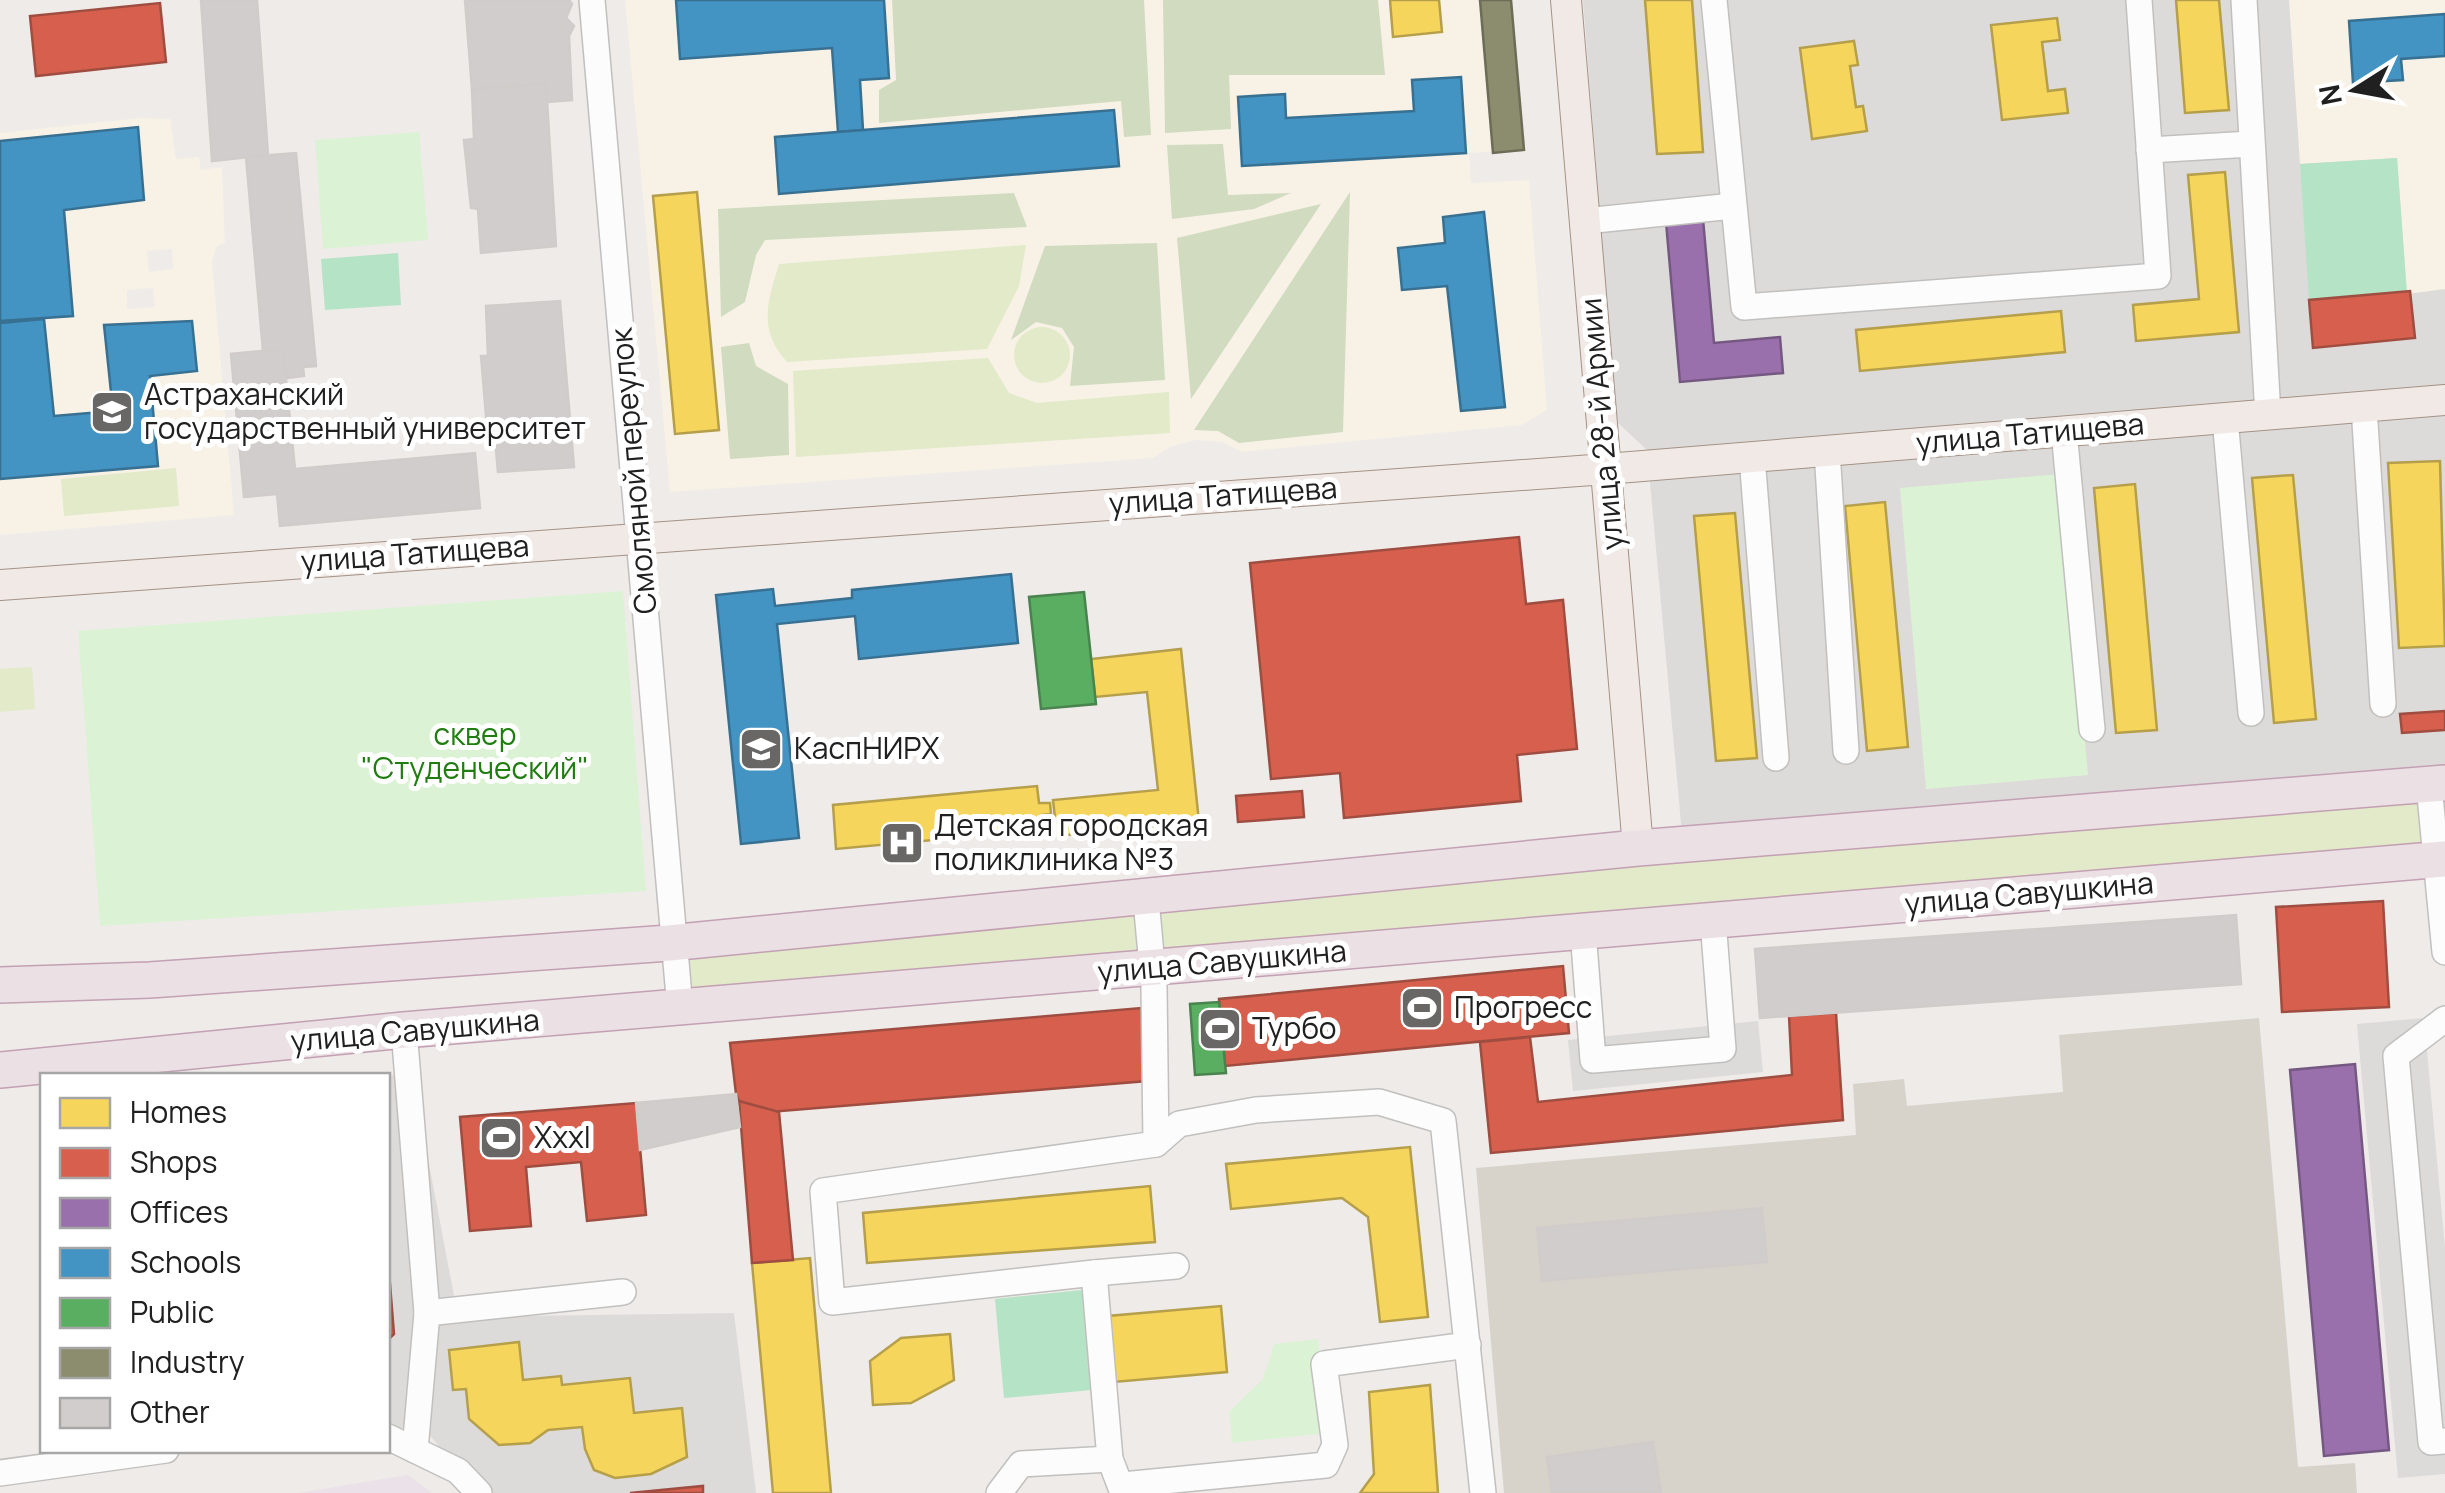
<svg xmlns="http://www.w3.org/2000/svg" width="2445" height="1493" viewBox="0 0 2445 1493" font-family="Manrope,sans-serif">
<rect width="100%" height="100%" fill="#eeebe9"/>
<g fill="#dddbda">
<path d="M1583,0H2445V769L1682,834L1647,450L1616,421Z"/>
<path d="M412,1074L458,1317L734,1313L756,1493H478L423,1427L388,1428V1076H382Z"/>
</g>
<path fill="#ebe1e9" d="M408,1475L432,1493H298Z"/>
<g fill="#f7f2e5" fill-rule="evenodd">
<path d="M625,0H1511L1524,150L1469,153L1471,183L1529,180L1547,410L1522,425L1242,452L1222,442L1196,440L1170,447L1153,458L670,492Z"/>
<path d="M2289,0H2445V289L2407,294L2397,158L2300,164Z"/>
<path d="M140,118L170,119L176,159L199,157L201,170L222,167L225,243L217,246L212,261L234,515L0,535V133ZM172,249L173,269L149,272L147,251ZM153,288L155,307L127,309V290Z"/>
</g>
<g fill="#dcdbda">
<path d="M2424,1018L2445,1248V1474L2398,1478L2357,1024Z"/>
<path d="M1758,1021L1763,1072L1573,1091L1568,1040Z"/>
</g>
<path fill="#d7d3cb" d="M2259,1018L2298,1467L2355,1463L2357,1493H1504L1476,1168L1856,1135L1853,1084L1904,1079L1907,1106L2063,1092L2059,1035Z"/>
<g fill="#e2eac9">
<path d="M1026,245L1019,286L987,349L787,362C758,329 767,304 779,264Z"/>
<circle cx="1042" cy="355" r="28"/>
<path d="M988,358L1009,393L1037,403L1169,392L1170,433L796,457L793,371Z"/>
<path d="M176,468L179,506L64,516L61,479Z"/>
<path d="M32,667L35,709L0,712V669Z"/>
<path d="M2445,783V859L688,1000L685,952Z"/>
</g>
<g fill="#d0dbbf">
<path d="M892,0H1144L1151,135L1124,137L1121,101L879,123V90L896,80Z"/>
<path d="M1163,0H1378L1385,75H1229L1231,129L1165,133Z"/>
<path d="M1223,144L1228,195L1291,193L1254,209L1172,219L1167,145Z"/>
<path d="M1350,192L1343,432L1239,443L1218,431L1194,430Z"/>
<path d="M1014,193L1027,227L765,240L756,255L745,302L721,317L718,209Z"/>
<path d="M1321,204L1191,399L1177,238Z"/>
<path d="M1157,243L1165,380L1070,386L1074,347L1062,328L1036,322L1011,340L1045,246Z"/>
<path d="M749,343L756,366L788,384L789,455L730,459L721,347Z"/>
</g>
<g fill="#dcf2d5">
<path d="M419,132L428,240L323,249L315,140Z"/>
<path d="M2061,474L2088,775L1926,789L1900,488Z"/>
<path d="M623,591L646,891L100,926L78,631Z"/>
<path d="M1318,1339L1328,1433L1232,1443L1229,1412L1263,1379L1274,1344Z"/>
</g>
<g fill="#b5e3c5">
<path d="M2397,158L2407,294L2309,300L2300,164Z"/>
<path d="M398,253L401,305L325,310L321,259Z"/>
<path d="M1082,1290L1092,1390L1004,1398L995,1299Z"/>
</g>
<g fill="#f6d55c" stroke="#b69f4a" stroke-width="2.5">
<path d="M1390,0H1439L1442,32L1393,37Z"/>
<path d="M1645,0H1692L1703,152L1657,154Z"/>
<path d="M2176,0H2219L2229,110L2185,113Z"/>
<path d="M2057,18L2060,40L2042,42L2048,91L2065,89L2068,113L2002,120L1991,25Z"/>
<path d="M1854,41L1858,65L1850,66L1856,107L1863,106L1867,131L1812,139L1800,48Z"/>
<path d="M2225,172L2239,332L2136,341L2133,305L2199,299L2188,175Z"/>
<path d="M697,192L719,430L675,434L653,196Z"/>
<path d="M2061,311L2065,352L1860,371L1856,330Z"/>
<path d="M2440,461L2445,646L2399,648L2388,463Z"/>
<path d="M2293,475L2316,719L2274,723L2252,478Z"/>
<path d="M2135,484L2157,730L2116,733L2094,488Z"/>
<path d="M1885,502L1908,747L1867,751L1845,506Z"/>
<path d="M1735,513L1757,758L1716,761L1694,516Z"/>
<path d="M1181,649L1199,822L1057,836L1053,800L1158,790L1147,692L1095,697L1091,659Z"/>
<path d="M1037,786L1039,803H1050L1051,814L1041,815L1042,830L836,849L833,805Z"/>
<path d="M1410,1147L1428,1317L1380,1322L1368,1217L1342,1198L1231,1209L1226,1164Z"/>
<path d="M1150,1186L1155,1242L867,1263L863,1213Z"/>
<path d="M810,1258L831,1493H773L752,1263Z"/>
<path d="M1221,1306L1227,1372L1114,1382L1108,1316Z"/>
<path d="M950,1334L954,1380L911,1403L873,1405L870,1361L901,1338Z"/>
<path d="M519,1342L523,1380L561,1376L562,1385L630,1378L634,1413L682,1408L687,1457L651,1474L615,1478L594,1470L585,1449L582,1427L548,1430L530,1443L499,1445L469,1419L466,1389L453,1390L449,1350Z"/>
<path d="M1430,1385L1438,1493H1360L1374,1474L1369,1392Z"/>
</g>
<g fill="#d6604d" stroke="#9f4d40" stroke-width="2.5">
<path d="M160,3L166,62L36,76L30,16Z"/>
<path d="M2410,291L2415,338L2313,348L2309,300Z"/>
<path d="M1519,537L1526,604L1563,600L1577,749L1517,755L1521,801L1344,818L1340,773L1271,779L1250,563Z"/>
<path d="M2445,711V730L2402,733L2400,714Z"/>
<path d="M1302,791L1304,817L1238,822L1236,796Z"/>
<path d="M2383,901L2389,1007L2282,1012L2276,907Z"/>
<path d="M1563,966L1569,1033L1225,1066L1219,999Z"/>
<path d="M1141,1008L1147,1081L769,1112L739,1101L736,1094L730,1043Z"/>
<path d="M1836,1013L1843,1120L1491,1153L1480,1042L1530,1037L1538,1102L1792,1075L1789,1016Z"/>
<path d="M739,1101L779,1112L793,1260L752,1263Z"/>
<path d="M636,1103L646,1215L587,1221L581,1162L526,1167L531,1226L470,1231L460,1117Z"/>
<path d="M388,1259L394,1334L388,1340Z"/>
<path d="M703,1486V1493H630Z"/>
</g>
<g fill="#9970ab" stroke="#755881" stroke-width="2.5">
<path d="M1703,219L1714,343L1780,337L1783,373L1680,382L1666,222Z"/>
<path d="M2355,1064L2389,1450L2324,1456L2290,1070Z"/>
</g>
<g fill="#4393c3" stroke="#387092" stroke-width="2.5">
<path d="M676,0H884L889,78L860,80L863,130L838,132L832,48L680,59Z"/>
<path d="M2445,14V56L2401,59L2403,80L2353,83L2349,21Z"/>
<path d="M1461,77L1466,153L1242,166L1238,97L1285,94L1286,118L1414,111L1412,80Z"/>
<path d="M1114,110L1119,166L779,194L775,137Z"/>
<path d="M138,127L144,200L64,210L73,316L0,321V141Z"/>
<path d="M1484,212L1505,407L1461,411L1447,286L1402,290L1398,248L1445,243L1443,217Z"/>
<path d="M44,319L54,416L113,411L104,325L192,321L197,371L150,376L158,466L0,479V323Z"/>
<path d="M1011,574L1018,643L859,659L855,616L777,624L799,838L741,844L716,595L773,589L775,606L852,598V590Z"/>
</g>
<g fill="#5aae61" stroke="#49834e" stroke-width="2.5">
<path d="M1084,592L1096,704L1041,709L1029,597Z"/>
<path d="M1219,1002L1226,1073L1195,1075L1190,1004Z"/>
</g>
<path fill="#8c8c6e" stroke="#6c6c57" stroke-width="2.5" d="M1480,0H1511L1524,150L1493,153Z"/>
<g fill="#d1cdcc" stroke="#d1ccca" stroke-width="2.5">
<path d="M201,0H257L268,155L212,161Z"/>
<path d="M465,0H569L572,4L566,18L574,26L569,36L572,100L548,102L546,84L472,89Z"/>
<path d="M546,84L556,246L481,253L478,209L471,208L464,140L474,139L472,89Z"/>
<path d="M296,153L316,366L303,367L304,376L286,378L283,349L263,351L246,157Z"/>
<path d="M560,301L574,467L498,472L494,427H487L481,356H488L486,306Z"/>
<path d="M283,349L295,469L475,453L480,508L280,526L277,494L244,497L231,354Z"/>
<path d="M2236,915L2241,984L1760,1018L1755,949Z"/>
<path d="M736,1094L740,1127L640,1150L636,1103Z"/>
<path d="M1762,1208L1767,1262L1542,1281L1537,1228Z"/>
<path d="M1653,1442L1661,1493H1552L1547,1457Z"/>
</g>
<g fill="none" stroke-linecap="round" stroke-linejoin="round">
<g stroke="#c1c0bf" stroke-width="28">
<g id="minor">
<path d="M592,0L680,1008"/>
<path d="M1714,0L1744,307L2158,276L2139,0"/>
<path d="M2244,0L2268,415"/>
<path d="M2149,150L2251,144"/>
<path d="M1585,221L1733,206"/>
<path d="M2364,407L2383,704"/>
<path d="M2225,418L2251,713"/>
<path d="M2064,431L2092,729"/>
<path d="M1827,451L1846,751"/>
<path d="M1752,457L1776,758"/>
<path d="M2429,785L2445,952"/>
<path d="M1583,931L1593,1060L1723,1049L1713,920"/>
<path d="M2445,1019L2396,1056L2431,1442L2445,1441"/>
<path d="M404,1030L427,1313"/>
<path d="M1156,1144L1179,1124L1256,1110L1379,1102L1443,1121L1483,1493"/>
<path d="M1094,1273L1176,1266"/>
<path d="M388,1437L458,1471L479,1493"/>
<path d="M415,1450L427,1313L623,1292"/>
<path d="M0,1473L166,1450"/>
<path d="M1123,1485L1326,1465L1335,1445L1324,1364L1468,1345"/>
<path d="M999,1493L1021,1464L1110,1459"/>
<path d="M1123,1493L1110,1459L1094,1273L832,1302L823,1191L1156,1144L1154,987L1146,900"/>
</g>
</g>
<g stroke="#a49285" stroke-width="32">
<g id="major">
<path d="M1566,0L1638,848"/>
<path d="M0,585L1606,469L2445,400"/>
</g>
</g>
<g stroke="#c3a0b3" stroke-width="38">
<g id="highway">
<path d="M0,985L150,980L669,943L1638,848L2445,783"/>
<path d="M0,1070L404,1030L2445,859"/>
</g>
</g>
<use href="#minor" stroke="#fcfcfc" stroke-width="25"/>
<use href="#major" stroke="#f1e9e6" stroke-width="30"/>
<use href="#highway" stroke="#ebe0e4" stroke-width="35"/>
</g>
<defs>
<g id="university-square" transform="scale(2.25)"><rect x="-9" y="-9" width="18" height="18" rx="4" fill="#686766" stroke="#fff"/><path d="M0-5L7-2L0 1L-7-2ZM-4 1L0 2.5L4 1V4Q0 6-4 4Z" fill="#fff"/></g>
<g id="hospital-square" transform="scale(2.25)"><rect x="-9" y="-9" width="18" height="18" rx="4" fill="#686766" stroke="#fff"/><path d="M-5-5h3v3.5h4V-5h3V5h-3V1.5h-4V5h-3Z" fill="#fff"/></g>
<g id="stadium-square" transform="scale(2.25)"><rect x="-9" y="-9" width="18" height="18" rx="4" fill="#686766" stroke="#fff"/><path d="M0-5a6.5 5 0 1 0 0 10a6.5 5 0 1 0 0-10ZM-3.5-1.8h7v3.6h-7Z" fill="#fff"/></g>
</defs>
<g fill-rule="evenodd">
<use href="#university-square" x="112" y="412"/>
<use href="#university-square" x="761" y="749"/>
<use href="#hospital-square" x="902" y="843"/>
<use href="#stadium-square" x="1422" y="1008"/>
<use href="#stadium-square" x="1220" y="1029"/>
<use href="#stadium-square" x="501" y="1138"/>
</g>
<g text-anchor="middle" stroke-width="10" stroke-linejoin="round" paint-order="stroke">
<g font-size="30" fill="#202020" stroke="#fff" text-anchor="start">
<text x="144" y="405">Астраханский<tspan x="144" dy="34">государственный университет</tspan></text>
<text x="794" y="759">КаспНИРХ</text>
<text x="934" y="836">Детская городская<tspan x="934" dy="34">поликлиника №3</tspan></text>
<text x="1454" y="1018">Прогресс</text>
<text x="1252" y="1039">Турбо</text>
<text x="534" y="1148">Xxxl</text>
</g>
<g font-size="30" fill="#202020" stroke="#fff">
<text transform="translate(1602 424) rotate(-95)" y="10">улица 28-й Армии</text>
<text transform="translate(2030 434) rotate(-5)" y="10">улица Татищева</text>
<text transform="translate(634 471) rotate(-95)" y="10">Смоляной переулок</text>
<text transform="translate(1223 496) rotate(-4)" y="10">улица Татищева</text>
<text transform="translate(415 554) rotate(-4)" y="10">улица Татищева</text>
<text transform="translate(2029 894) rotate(-5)" y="10">улица Савушкина</text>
<text transform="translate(1222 962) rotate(-5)" y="10">улица Савушкина</text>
<text transform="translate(415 1031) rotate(-5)" y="10">улица Савушкина</text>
</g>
<g font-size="30" fill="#207d0f" stroke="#fff">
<text x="475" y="745">сквер<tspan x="475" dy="34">"Студенческий"</tspan></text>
</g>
</g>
<rect x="40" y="1073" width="350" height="380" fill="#ffffff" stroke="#a6a6a6" stroke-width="2.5"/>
<rect x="60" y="1098" width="50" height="30" fill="#f6d55c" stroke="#a6a6a6" stroke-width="2.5"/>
<text x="130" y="1123" font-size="30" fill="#202020">Homes</text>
<rect x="60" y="1148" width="50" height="30" fill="#d6604d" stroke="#a6a6a6" stroke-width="2.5"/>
<text x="130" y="1173" font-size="30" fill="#202020">Shops</text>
<rect x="60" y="1198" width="50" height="30" fill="#9970ab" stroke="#a6a6a6" stroke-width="2.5"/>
<text x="130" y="1223" font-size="30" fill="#202020">Offices</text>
<rect x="60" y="1248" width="50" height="30" fill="#4393c3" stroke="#a6a6a6" stroke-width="2.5"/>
<text x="130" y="1273" font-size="30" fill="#202020">Schools</text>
<rect x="60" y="1298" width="50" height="30" fill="#5aae61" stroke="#a6a6a6" stroke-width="2.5"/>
<text x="130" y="1323" font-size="30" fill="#202020">Public</text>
<rect x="60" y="1348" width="50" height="30" fill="#8c8c6e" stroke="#a6a6a6" stroke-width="2.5"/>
<text x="130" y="1373" font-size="30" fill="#202020">Industry</text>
<rect x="60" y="1398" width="50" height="30" fill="#d1cdcc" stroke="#a6a6a6" stroke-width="2.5"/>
<text x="130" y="1423" font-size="30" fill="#202020">Other</text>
<g transform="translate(2355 90) rotate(259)" stroke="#ffffff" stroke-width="8" paint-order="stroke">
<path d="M0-8L18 38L0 25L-18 38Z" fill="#202020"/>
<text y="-15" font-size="28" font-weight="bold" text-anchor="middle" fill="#202020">N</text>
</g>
</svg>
